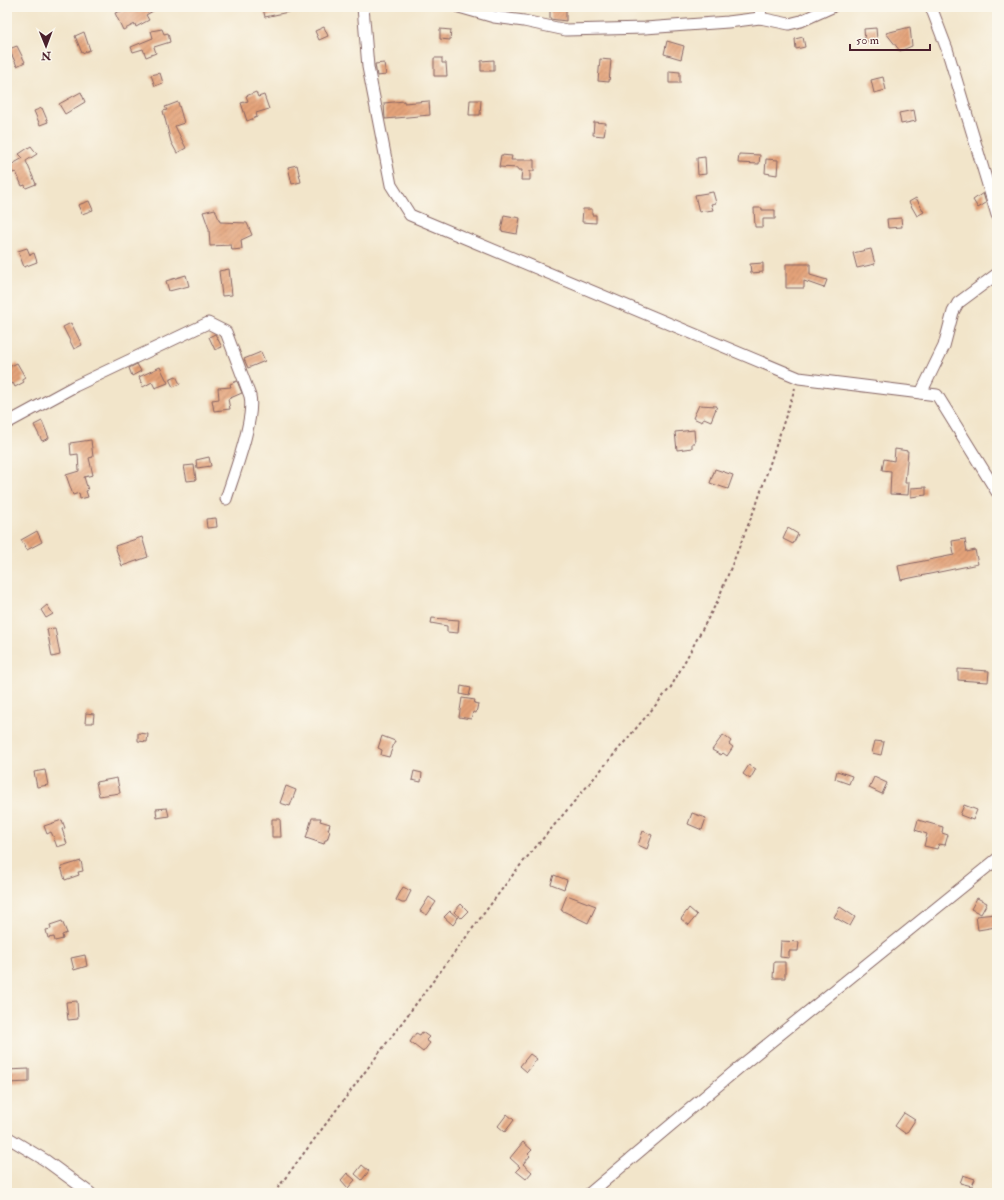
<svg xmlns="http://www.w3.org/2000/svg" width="1004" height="1200" viewBox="0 0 1004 1200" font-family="'IM FELL Double Pica',serif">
<defs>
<pattern id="building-hatch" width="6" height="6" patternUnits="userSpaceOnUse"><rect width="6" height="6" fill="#e4a379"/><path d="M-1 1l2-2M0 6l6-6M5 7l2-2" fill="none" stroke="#bb8463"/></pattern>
</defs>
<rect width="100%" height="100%" fill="#fbf7ec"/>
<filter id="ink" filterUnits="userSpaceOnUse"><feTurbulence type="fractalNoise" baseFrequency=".025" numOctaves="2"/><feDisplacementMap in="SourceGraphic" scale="8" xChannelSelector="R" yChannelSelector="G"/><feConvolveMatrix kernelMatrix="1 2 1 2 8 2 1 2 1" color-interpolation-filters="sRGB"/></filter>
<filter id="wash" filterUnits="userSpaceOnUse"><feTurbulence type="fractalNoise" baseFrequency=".012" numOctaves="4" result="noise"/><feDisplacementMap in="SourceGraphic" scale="16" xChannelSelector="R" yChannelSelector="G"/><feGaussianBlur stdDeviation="0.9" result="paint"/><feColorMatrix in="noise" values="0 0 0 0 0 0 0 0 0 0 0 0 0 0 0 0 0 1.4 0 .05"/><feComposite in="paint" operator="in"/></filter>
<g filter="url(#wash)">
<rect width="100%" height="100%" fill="#f2e5ca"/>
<g id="blocks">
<g fill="url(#building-hatch)">
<path d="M126,7H160L146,15L149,20L136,27L135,24L123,30L115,13L127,9Z"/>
<path d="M269,7H293V11L265,17L263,8Z"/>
<path d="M550,7H566V21L550,19Z"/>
<path d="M324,27L328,36L319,40L315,31Z"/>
<path d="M910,27L912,46L900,51L886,33Z"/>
<path d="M876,28L877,40L865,41L864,29Z"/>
<path d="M162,29L164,34L168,33L170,42L154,47L156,53L146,57L143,49L133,52L131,47L153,38L151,31Z"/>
<path d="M440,29L451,30L450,40L440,39Z"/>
<path d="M84,32L90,50L82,53L75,36Z"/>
<path d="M803,37L805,47L796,49L795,39Z"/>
<path d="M667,41L684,46L681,59L664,54Z"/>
<path d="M17,46L25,62L17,66L9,49Z"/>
<path d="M434,58H442V63H446L447,76H434Z"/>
<path d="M600,59L611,60L609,82L598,81Z"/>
<path d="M494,60V71H481V61Z"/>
<path d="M384,63L386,75L377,76L375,64Z"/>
<path d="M669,71L680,72V83H669Z"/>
<path d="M160,73L163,83L155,86L151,75Z"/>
<path d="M883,77L886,90L874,93L871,80Z"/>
<path d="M81,92L85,102L65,114L59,104Z"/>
<path d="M256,92L258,97L264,95L269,109L256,113L257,117L247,121L241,103L248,101L246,96Z"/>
<path d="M470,100H481L480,115H469Z"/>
<path d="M404,101V103L429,101L430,115L385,119L384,103Z"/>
<path d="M178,102L184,123L175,126L186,148L177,153L171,142L163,111L167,110L165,107Z"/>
<path d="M42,108L48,122L40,125L34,111Z"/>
<path d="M914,110L916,121L901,124L899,113Z"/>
<path d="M594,122L606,123L604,136L593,135Z"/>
<path d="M31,146L37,154L26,161L36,184L26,188L25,185L22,186L16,172L13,173L9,166L23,158L19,154Z"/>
<path d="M739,154L760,155L759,164L738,163Z"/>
<path d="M501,155L512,156L511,160H534V171H530V180H521L522,170H518V168L499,167Z"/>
<path d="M705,157L706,174L698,175L697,158Z"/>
<path d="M766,159L778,160L777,175L765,173Z"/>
<path d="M297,165L301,182L292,184L288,167Z"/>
<path d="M713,192L716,203L711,204L713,210L699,212L695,195Z"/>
<path d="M983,193L986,203L978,208L973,200Z"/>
<path d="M916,198L924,212L917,216L909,202Z"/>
<path d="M89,201L93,210L82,214L78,205Z"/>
<path d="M754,208H762V210H775V219H763V227H755Z"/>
<path d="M215,209L220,222L247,223L252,235L241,240L242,249L232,250L231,245L210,246L209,229L203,212Z"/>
<path d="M583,209H592V215H596V223L582,222Z"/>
<path d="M504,215L520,218L517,234L501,231Z"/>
<path d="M901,218L902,227L888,228L887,219Z"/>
<path d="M27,248L30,255L34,253L37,262L24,267L18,251Z"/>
<path d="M871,249L875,264L857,268L853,253Z"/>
<path d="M763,263V272L751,273L750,264Z"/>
<path d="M786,264H810V275L827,280L824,288L804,281V288H786Z"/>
<path d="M229,269L232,295L222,296L219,271Z"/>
<path d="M186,275L189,286L169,291L166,281Z"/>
<path d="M71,323L82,345L74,349L63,327Z"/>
<path d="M215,334L222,347L215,350L209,337Z"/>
<path d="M261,352L265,361L248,368L244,359Z"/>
<path d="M17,363L25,377L22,379L24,382L15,387L13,383L7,386V368Z"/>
<path d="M137,364L141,371L132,376L129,368Z"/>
<path d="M160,367L168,383L155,388L152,382L143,387L139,377Z"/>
<path d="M176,376L180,384L173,387L169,379Z"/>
<path d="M237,381L242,393L228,399L230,409L214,411L212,400L219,399L218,388L231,387L230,384Z"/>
<path d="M699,405L717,406L711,421L704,418L702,422L693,418Z"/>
<path d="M42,421L49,438L42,441L34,425Z"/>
<path d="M694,430L695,443H692V448L677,450L675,432Z"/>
<path d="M91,440L93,457L89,458L93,475L84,477L88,490L86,491L88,497L80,499L79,493L73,495L66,475L79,471L78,454L71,455L70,443Z"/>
<path d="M895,449L908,451L905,483H909L908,495L890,494L891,471L882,470L884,459L894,461Z"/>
<path d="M209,457L211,466L197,468L196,460Z"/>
<path d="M194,465L196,480L187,481L184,466Z"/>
<path d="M715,469L733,475L728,489L710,483Z"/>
<path d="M926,487V495L911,497V488Z"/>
<path d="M216,518L217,527L207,528L206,519Z"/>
<path d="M788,528L798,534L793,544L783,539Z"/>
<path d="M37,531L42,542L27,550L21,540Z"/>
<path d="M142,537L148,557L122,566L115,546Z"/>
<path d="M965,539L967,552L975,550L978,564L901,580L898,566L954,555L952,541Z"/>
<path d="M47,605L53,614L46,618L41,610Z"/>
<path d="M432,618L459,620L458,633L447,632V626L431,623Z"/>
<path d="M55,628L60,655L52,657L47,629Z"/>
<path d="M958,669L989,671L988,682L958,680Z"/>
<path d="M461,686L471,688L469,696L460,694Z"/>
<path d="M462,698L475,700L474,703L478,704L476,713L473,712L471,719L459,717Z"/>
<path d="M86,713L94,714L93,723H85Z"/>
<path d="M138,733L148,734L147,742L138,741Z"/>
<path d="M723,735L731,741L729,744L733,747L727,756L723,753L721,755L712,750Z"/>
<path d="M382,736L395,741L389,757L381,755L382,750L378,748Z"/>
<path d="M875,741L884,742L881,755L872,753Z"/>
<path d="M749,765L756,769L750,779L743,774Z"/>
<path d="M45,770L48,785L37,787L34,772Z"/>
<path d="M414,771L422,773L421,782L412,780Z"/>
<path d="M837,771L852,776L849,784L835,779Z"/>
<path d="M874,777L887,783L882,794L869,788Z"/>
<path d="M117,778L120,793L99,796L96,782Z"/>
<path d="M286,786L296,790L290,806L280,803Z"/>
<path d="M964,805L977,810L973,820L960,815Z"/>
<path d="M167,808L169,816L157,818L156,809Z"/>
<path d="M692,813L706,818L702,830L688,824Z"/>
<path d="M312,818H321L320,821L330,824L328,830L330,831L327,840H325L324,844L306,838Z"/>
<path d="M272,819H280L281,837H272Z"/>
<path d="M62,820L65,828L62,829L67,844L57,847L53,836L51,832L47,834L44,826Z"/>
<path d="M918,820L943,827L942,833L948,835L945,845L939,844L937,849L924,846L927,834L915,830Z"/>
<path d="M643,831L652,835L647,849L638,845Z"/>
<path d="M81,861L83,871L78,872L79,875L65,880L61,867Z"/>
<path d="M554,875L567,880L564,889L551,884Z"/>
<path d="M403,887L411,891L405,903H402L396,900Z"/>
<path d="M567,895L596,906L588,923L561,910Z"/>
<path d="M429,897L436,902L427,915L420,911Z"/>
<path d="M977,898L987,903L981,914L971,909Z"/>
<path d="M461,904L468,911L461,918L454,912Z"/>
<path d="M840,907L855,917L850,926L834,917Z"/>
<path d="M689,908L697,915L689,925L681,919Z"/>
<path d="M450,911L458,918L453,925L444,917Z"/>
<path d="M995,914L996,927L978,930L976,916Z"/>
<path d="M62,921L67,933L62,935L63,939L55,941L54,937L48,938L46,930L51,929L50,925Z"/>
<path d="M781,941L799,942L798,951H789V958L780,957Z"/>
<path d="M85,955L87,966L74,970L71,958Z"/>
<path d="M774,962H785V978H773Z"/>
<path d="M77,1001L78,1019L68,1020L66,1002Z"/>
<path d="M422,1032L429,1037L426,1040L430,1043L423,1052L410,1042L416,1033L420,1035Z"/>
<path d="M530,1054L537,1059L527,1072L520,1066Z"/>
<path d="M29,1069V1082L7,1083V1070Z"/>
<path d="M904,1113L915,1120L906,1134L895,1126Z"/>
<path d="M507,1114L514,1120L505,1132L498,1126Z"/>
<path d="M523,1142L532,1150L528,1154L530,1156L523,1164L532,1172L526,1179L516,1171L520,1167L510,1158Z"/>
<path d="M362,1165L369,1171L362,1180L355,1174Z"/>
<path d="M347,1173L355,1180L348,1188L341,1180Z"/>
<path d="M963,1175L975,1179L972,1186L960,1183Z"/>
</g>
</g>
</g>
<g filter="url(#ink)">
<use href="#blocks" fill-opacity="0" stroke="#856463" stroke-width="1"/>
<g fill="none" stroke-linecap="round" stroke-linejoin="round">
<g stroke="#856463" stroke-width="13">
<g id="street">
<path d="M363,7L368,67L391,185L410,215L799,378L937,395L997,492"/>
<path d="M459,7L494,17L524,21L566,30L645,28L728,22L760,18L789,24L801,21L832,7"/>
<path d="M931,7L947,49L997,215"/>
<path d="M760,18L761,7"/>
<path d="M921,393L944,346L953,312L958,303L997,274"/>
<path d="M7,423L75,386L208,323L226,332L250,396C255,419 234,474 226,499"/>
<path d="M7,1137L45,1160L90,1193"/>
<path d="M590,1193L747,1061L997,859"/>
</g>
</g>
<path stroke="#856463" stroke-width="2" stroke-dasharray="3 3" stroke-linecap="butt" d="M274,1193L518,868L671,687L717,602L757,503L795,388"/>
<use href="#street" stroke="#fff" stroke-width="11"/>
</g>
</g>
<rect width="1004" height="1200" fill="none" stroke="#fbf7ec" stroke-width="24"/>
<g transform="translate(46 46) rotate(179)" stroke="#fbf7ec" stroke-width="3" paint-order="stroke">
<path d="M0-3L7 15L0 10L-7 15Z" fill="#4a1f2b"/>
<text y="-6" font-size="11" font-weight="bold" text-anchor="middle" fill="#4a1f2b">N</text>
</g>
<path d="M850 44v6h80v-6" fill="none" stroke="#4a1f2b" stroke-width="2"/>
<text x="856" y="44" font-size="12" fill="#4a1f2b" stroke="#fbf7ec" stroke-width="3" paint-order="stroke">50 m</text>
</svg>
